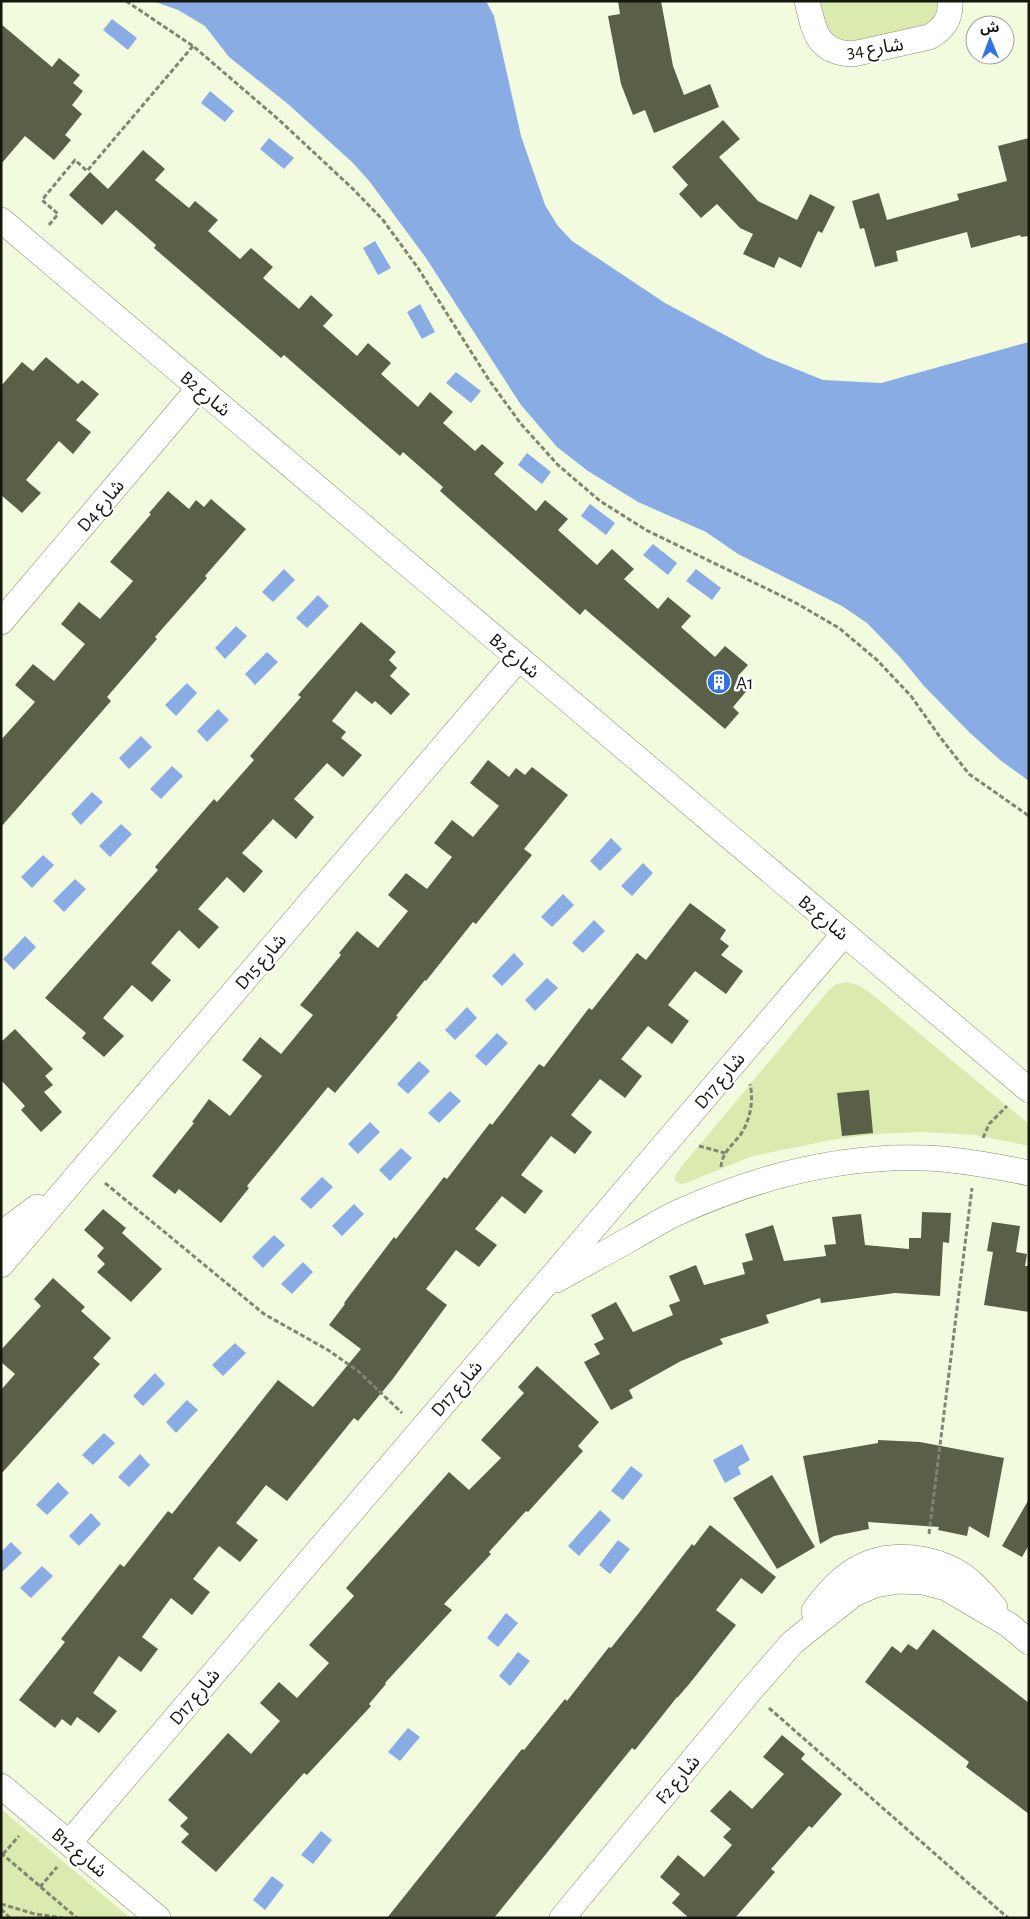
<svg xmlns="http://www.w3.org/2000/svg" width="1030" height="1919" viewBox="0 0 1030 1919" font-family="'Alegreya Sans','Noto Sans Arabic',sans-serif">
<rect width="100%" height="100%" fill="#f3fbde"/>
<g fill="#dbebb0">
<path d="M817,1H937V13L931,24L847,47L828,40Z"/>
<path d="M847,982L858,985L868,991L1029,1124V1146L975,1135L921,1132L878,1134L836,1139L753,1156L686,1183L680,1184L675,1181V1176L681,1167L828,991L836,984Z"/>
<path d="M1,1809L130,1918H1Z"/>
</g>
<g fill="#8aace4">
<path d="M153,1H486L494,16L521,136L545,205L558,226L572,241L665,303L766,357L823,380L881,383L1029,342V781L1000,760L969,732L924,686L900,657L867,623L842,606L738,554L706,532L638,502L588,471L557,447L521,405L426,258L370,182L353,163L288,104L229,57L205,26L178,10Z"/>
<path d="M112,19L137,38L128,50L103,30Z"/>
<path d="M210,91L234,111L225,122L201,103Z"/>
<path d="M269,138L294,158L284,169L260,149Z"/>
<path d="M375,241L391,268L378,275L363,248Z"/>
<path d="M420,304L435,332L422,339L407,312Z"/>
<path d="M456,372L481,391L471,403L446,383Z"/>
<path d="M527,453L551,472L542,484L518,465Z"/>
<path d="M590,504L615,523L606,535L581,516Z"/>
<path d="M653,544L677,563L668,575L643,555Z"/>
<path d="M284,569L295,580L273,602L262,592Z"/>
<path d="M696,569L721,588L712,600L686,581Z"/>
<path d="M318,595L329,606L307,628L296,618Z"/>
<path d="M236,626L247,636L225,659L215,648Z"/>
<path d="M267,652L278,662L255,685L245,674Z"/>
<path d="M187,683L197,693L176,716L165,705Z"/>
<path d="M218,709L229,720L207,742L197,731Z"/>
<path d="M141,736L152,747L129,769L119,758Z"/>
<path d="M172,766L183,776L161,799L150,789Z"/>
<path d="M92,792L103,802L81,825L71,814Z"/>
<path d="M121,824L132,834L110,857L99,846Z"/>
<path d="M611,838L622,849L600,871L590,861Z"/>
<path d="M43,855L54,865L32,888L21,877Z"/>
<path d="M643,863L653,873L632,896L621,886Z"/>
<path d="M75,879L86,889L64,912L53,901Z"/>
<path d="M563,894L574,905L552,927L541,917Z"/>
<path d="M594,920L605,931L583,953L572,943Z"/>
<path d="M25,936L36,947L14,970L3,959Z"/>
<path d="M514,953L524,964L502,986L492,976Z"/>
<path d="M547,978L558,988L535,1011L525,1000Z"/>
<path d="M467,1007L477,1018L455,1040L445,1030Z"/>
<path d="M497,1033L508,1043L486,1066L475,1056Z"/>
<path d="M419,1061L430,1071L408,1094L397,1084Z"/>
<path d="M450,1091L461,1101L439,1123L428,1113Z"/>
<path d="M370,1122L380,1132L358,1154L348,1144Z"/>
<path d="M401,1148L412,1158L390,1181L379,1170Z"/>
<path d="M322,1177L333,1187L311,1209L300,1199Z"/>
<path d="M354,1204L364,1214L342,1236L332,1226Z"/>
<path d="M274,1235L285,1245L263,1268L252,1257Z"/>
<path d="M303,1262L313,1272L292,1294L281,1284Z"/>
<path d="M235,1343L246,1353L223,1376L212,1365Z"/>
<path d="M155,1373L165,1384L143,1406L133,1396Z"/>
<path d="M187,1400L198,1410L176,1433L166,1422Z"/>
<path d="M104,1433L115,1443L93,1465L82,1455Z"/>
<path d="M742,1444L750,1460L738,1467L741,1474L725,1483L713,1460Z"/>
<path d="M140,1454L150,1465L129,1487L118,1477Z"/>
<path d="M631,1466L643,1475L623,1500L611,1491Z"/>
<path d="M58,1482L69,1493L47,1515L36,1505Z"/>
<path d="M600,1510L611,1520L579,1556L568,1546Z"/>
<path d="M91,1513L101,1524L79,1546L69,1536Z"/>
<path d="M618,1540L630,1549L610,1574L599,1565Z"/>
<path d="M11,1542L22,1553L1,1573V1552Z"/>
<path d="M42,1566L53,1576L31,1598L20,1588Z"/>
<path d="M506,1613L518,1623L498,1647L487,1638Z"/>
<path d="M518,1652L530,1661L510,1686L499,1676Z"/>
<path d="M408,1728L420,1737L400,1761L388,1752Z"/>
<path d="M321,1831L332,1840L313,1864L301,1855Z"/>
<path d="M272,1876L284,1885L265,1910L253,1900Z"/>
</g>
<g fill="#596047">
<path d="M618,1H661L673,66L684,95L710,84L719,107L654,133L645,110L633,115L621,84L608,16L620,14Z"/>
<path d="M1,24L52,67L59,58L80,75L73,83L83,91L72,105L82,114L65,135L71,140L54,160L25,136L1,164Z"/>
<path d="M723,120L740,139L719,157L758,201L797,220L810,194L835,207L822,233L818,231L801,268L779,257L774,268L743,254L753,234L740,228L717,204L701,218L679,194L688,185L672,167Z"/>
<path d="M1029,138V236L1021,237L1020,235L971,248L967,232L896,251L898,261L875,267L864,228L860,229L852,201L879,193L887,220L959,200L957,194L1007,181L998,146Z"/>
<path d="M143,150L165,169L155,180L189,208L195,201L218,220L208,231L240,259L251,248L273,267L263,278L299,309L311,295L333,315L323,326L357,356L368,343L391,363L381,374L418,407L430,392L453,412L443,423L475,451L482,444L504,463L494,474L536,511L545,500L568,519L558,530L597,565L612,549L634,569L624,579L658,609L668,597L691,616L681,627L715,657L725,646L748,665L738,676L750,687L733,707L739,713L725,729L585,609L580,615L440,491L443,487L403,452L400,456L284,355L281,358L154,248L156,245L116,210L102,225L69,195L90,172L108,189Z"/>
<path d="M46,357L78,384L82,380L99,394L76,420L91,432L73,454L59,441L26,480L41,493L22,513L1,495V386L22,362L33,371Z"/>
<path d="M168,491L189,509L196,500L204,507L211,499L246,529L205,576L207,578L155,637L157,639L107,697L111,701L1,827V740L35,702L15,685L33,664L54,681L85,644L61,624L79,602L100,619L133,581L110,562L151,514L149,513Z"/>
<path d="M361,622L396,652L389,660L397,668L390,676L410,694L391,715L375,701L372,704L356,691L332,721L346,732L341,738L362,755L343,777L327,763L294,799L314,817L296,839L273,819L242,853L263,871L244,893L227,877L198,909L219,927L199,949L179,930L151,963L171,980L152,1002L132,985L103,1018L124,1036L104,1057L82,1038L86,1033L45,998L158,870L155,867L214,799L217,802L254,760L250,756L301,697L298,695Z"/>
<path d="M488,760L509,777L516,768L525,775L532,767L568,795L524,849L532,855L476,924L473,922L426,981L425,980L396,1016L398,1017L335,1093L328,1087L247,1186L249,1188L221,1223L179,1189L175,1194L152,1176L194,1123L192,1122L209,1099L230,1116L262,1076L242,1060L260,1037L281,1054L313,1015L300,1005L341,955L339,953L357,931L378,948L408,911L388,895L406,873L427,889L452,857L434,843L452,820L473,837L499,806L470,783Z"/>
<path d="M690,903L726,930L720,939L729,946L721,955L743,971L726,994L695,971L668,1005L689,1021L672,1044L648,1026L621,1059L642,1076L625,1098L600,1079L571,1115L592,1132L575,1154L551,1136L521,1175L543,1191L525,1214L502,1196L475,1229L497,1245L479,1267L456,1250L426,1289L447,1305L392,1380L358,1421L354,1418L287,1501L266,1485L236,1523L258,1540L240,1562L219,1546L193,1579L210,1592L192,1615L171,1598L142,1637L158,1649L141,1672L119,1656L93,1693L117,1711L99,1733L77,1717L71,1726L62,1719L55,1728L19,1700L65,1642L61,1639L120,1564L124,1567L168,1511L172,1514L278,1380L313,1407L361,1349L329,1325L345,1304L344,1303L394,1237L396,1239L444,1177L447,1179L490,1123L492,1125L539,1064L544,1067L589,1008L592,1010L637,953L646,960Z"/>
<path d="M15,1029L53,1069L45,1076L53,1085L44,1092L62,1112L41,1132L21,1110L25,1106L1,1080V1042Z"/>
<path d="M869,1090L873,1133L842,1136L837,1093Z"/>
<path d="M103,1209L126,1228L122,1233L162,1269L131,1302L97,1272L105,1264L97,1256L104,1248L84,1230Z"/>
<path d="M922,1212L951,1213L949,1243L943,1242L940,1296L895,1293L821,1303L820,1298L766,1315L769,1323L720,1339L723,1344L681,1361L629,1390L633,1398L611,1410L584,1362L600,1354L594,1344L604,1339L591,1315L616,1302L633,1332L673,1315L669,1305L680,1301L669,1276L696,1265L704,1285L745,1274L742,1263L753,1260L745,1234L773,1225L784,1261L826,1256L824,1245L836,1244L832,1217L861,1214L865,1245L909,1249V1238H921Z"/>
<path d="M992,1222L1020,1226L1016,1252L1027,1254L1025,1266H1029V1312L984,1305L993,1252L987,1251Z"/>
<path d="M53,1278L85,1307L81,1311L111,1338L93,1358L100,1364L1,1474V1390L15,1374L1,1362V1350L41,1306L34,1299Z"/>
<path d="M537,1366L599,1422L578,1446L583,1451L528,1512L526,1511L489,1552L491,1554L444,1604L452,1610L385,1683L386,1684L369,1704L371,1706L307,1775L304,1773L216,1872L181,1842L189,1834L180,1826L188,1818L168,1800L228,1733L251,1754L280,1721L260,1703L279,1682L297,1698L329,1663L309,1645L354,1596L346,1588L449,1472L469,1490L501,1458L481,1440L524,1393L518,1387Z"/>
<path d="M878,1440L920,1442L1004,1458L989,1538L969,1526L967,1536L938,1530L939,1527L868,1522L869,1529L834,1536L820,1544L803,1456L878,1443Z"/>
<path d="M772,1475L815,1547L777,1569L733,1498Z"/>
<path d="M1029,1499V1545L1022,1557L1002,1546Z"/>
<path d="M710,1525L776,1577L762,1594L741,1578L716,1610L736,1625L690,1683L678,1697H677L635,1750L632,1748L494,1918H387L522,1749L524,1750L565,1699L567,1701L609,1647L611,1648L638,1614L692,1544L694,1546Z"/>
<path d="M933,1629L1029,1703V1814L966,1767L969,1762L865,1682L892,1646L901,1653L908,1644L917,1650Z"/>
<path d="M782,1735L805,1754L801,1759L842,1794L812,1828L809,1826L771,1869L775,1872L735,1918H689L672,1903L680,1894L660,1877L678,1855L704,1877L732,1845L723,1837L731,1829L710,1811L730,1790L752,1809L784,1774L763,1757Z"/>
</g>
<g fill="none" stroke-linecap="round" stroke-linejoin="round">
<g stroke="#868e73" stroke-width="26">
<g id="minor">
<path d="M807,1C814,31 817,53 853,54L929,37C944,29 951,19 950,1"/>
<path d="M1,220L1029,1090"/>
<path d="M1,622L199,388"/>
<path d="M1,1234L37,1207"/>
<path d="M1,1265L519,658"/>
<path d="M556,1280C582,1266 607,1252 632,1238C648,1229 663,1219 679,1212C761,1175 852,1152 943,1159C972,1162 1000,1167 1029,1173"/>
<path d="M814,1611C828,1591 845,1572 869,1563C901,1551 945,1559 971,1582C980,1590 988,1599 995,1608"/>
<path d="M1,1786L158,1918"/>
<path d="M69,1843L844,934"/>
<path d="M562,1918L750,1691L793,1642L854,1594L875,1585L899,1581L923,1582L946,1588L1009,1625L1029,1642"/>
</g>
</g>
<g stroke="#818673" stroke-width="3" stroke-dasharray="5 2.5" stroke-linecap="butt">
<path d="M126,1L193,46L278,119L353,189L383,220L418,268L489,380L521,424L558,465L600,501L646,530L796,603L839,628L877,660L911,696L940,737L969,774L1029,816"/>
<path d="M49,225L58,214L42,200L75,160L87,171L193,46"/>
<path d="M983,1138L989,1124L1007,1106"/>
<path d="M699,1146L725,1153"/>
<path d="M721,1167C722,1152 733,1145 741,1134C750,1120 754,1101 750,1084"/>
<path d="M105,1183L264,1314L328,1350L358,1371L402,1413"/>
<path d="M929,1534L972,1188"/>
<path d="M769,1708L1008,1918"/>
<path d="M1,1853L77,1918"/>
<path d="M3,1854L19,1836"/>
<path d="M40,1887L57,1867"/>
<path d="M1,1904L35,1914L63,1918"/>
<path d="M1,1909L10,1918"/>
</g>
<use href="#minor" stroke="#fff" stroke-width="25"/>
</g>
<defs>
<g id="building-disc" transform="scale(1.25)"><circle r="9.5" fill="#3073e0" stroke="#fff"/><path d="M-4-6H4V6H1V3H-1V6H-4ZM-2.5-4.3h1.7v1.8h-1.7ZM.8-4.3h1.7v1.8H.8ZM-2.5-1h1.7V.8h-1.7ZM.8-1h1.7V.8H.8Z" fill="#fff"/></g>
</defs>
<g fill-rule="evenodd">
<use href="#building-disc" x="719" y="682"/>
</g>
<g text-anchor="middle" stroke-width="5" stroke-linejoin="round" paint-order="stroke">
<g font-size="19" fill="#15170d" stroke="#fff">
<text transform="translate(875 47) rotate(-8)" y="7">شارع 34</text>
<text transform="translate(206 393) rotate(40)" y="7">B2 شارع</text>
<text transform="translate(100 505) rotate(-50)" y="7">D4 شارع</text>
<text transform="translate(515 655) rotate(40)" y="7">B2 شارع</text>
<text transform="translate(824 917) rotate(40)" y="7">B2 شارع</text>
<text transform="translate(260 961) rotate(-49)" y="7">D15 شارع</text>
<text transform="translate(719 1080) rotate(-50)" y="7">D17 شارع</text>
<text transform="translate(456 1388) rotate(-49)" y="7">D17 شارع</text>
<text transform="translate(194 1696) rotate(-50)" y="7">D17 شارع</text>
<text transform="translate(677 1779) rotate(-50)" y="7">F2 شارع</text>
<text transform="translate(80 1852) rotate(40)" y="7">B12 شارع</text>
</g>
<g font-size="19" fill="#15170d" stroke="#fff" text-anchor="start">
<text x="736" y="689">A1</text>
</g>
</g>
<rect width="1030" height="1919" fill="none" stroke="#15170d" stroke-width="5"/>
<g transform="translate(990 40) rotate(359)"><circle r="24" fill="#ffffff" stroke="#a1a29e"/>
<path d="M0-4L9 19L0 12L-9 19Z" fill="#3073e0"/>
<text y="-8" font-size="14" font-weight="bold" text-anchor="middle" fill="#15170d">ش</text>
</g>
</svg>
